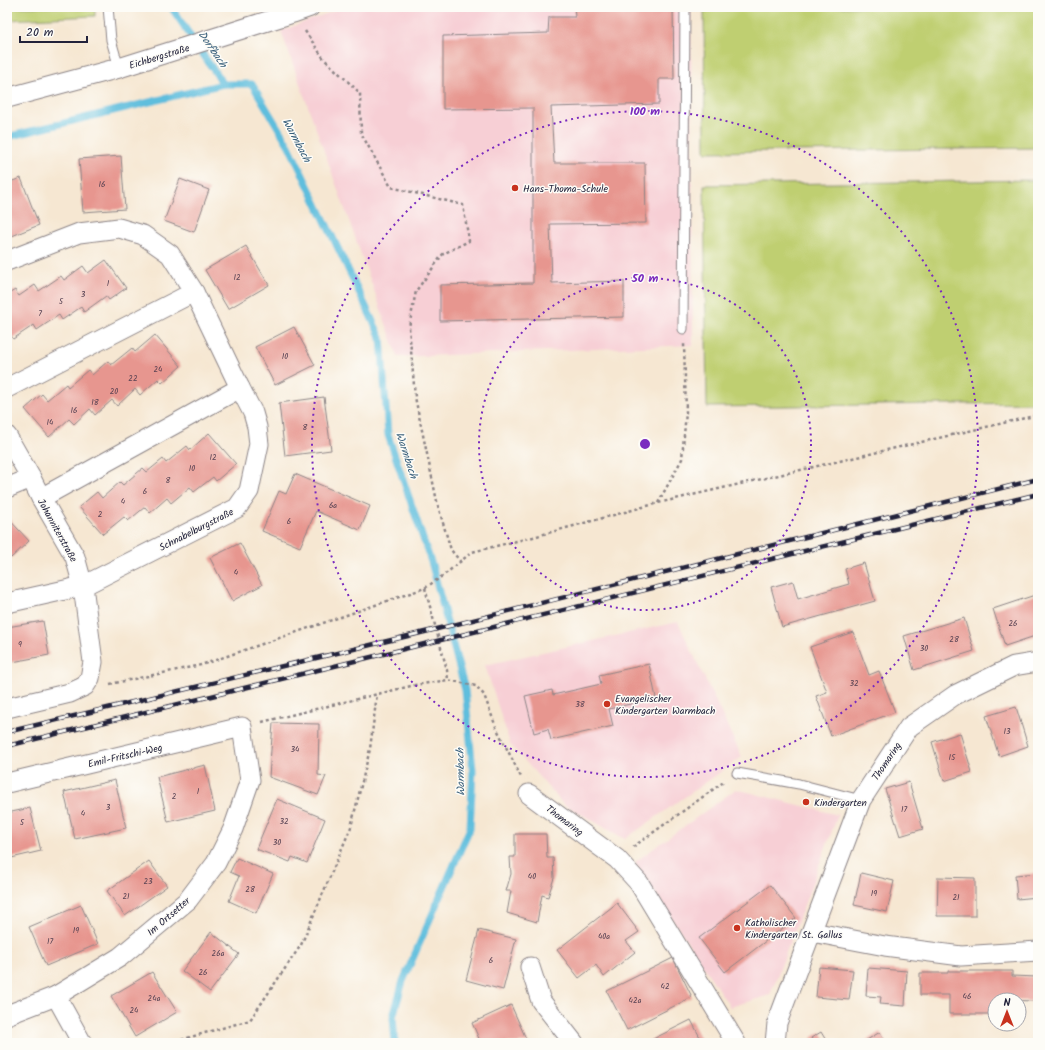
<svg xmlns="http://www.w3.org/2000/svg" width="1045" height="1050" viewBox="0 0 1045 1050" font-family="Kalam,sans-serif">
<rect width="100%" height="100%" fill="#fdfcf7"/>
<filter id="ink" filterUnits="userSpaceOnUse"><feTurbulence type="fractalNoise" baseFrequency=".025" numOctaves="2"/><feDisplacementMap in="SourceGraphic" scale="8" xChannelSelector="R" yChannelSelector="G"/><feConvolveMatrix kernelMatrix="1 2 1 2 8 2 1 2 1" color-interpolation-filters="sRGB"/></filter>
<filter id="wash" filterUnits="userSpaceOnUse"><feTurbulence type="fractalNoise" baseFrequency=".012" numOctaves="4" result="noise"/><feDisplacementMap in="SourceGraphic" scale="16" xChannelSelector="R" yChannelSelector="G"/><feGaussianBlur stdDeviation="0.9" result="paint"/><feColorMatrix in="noise" values="0 0 0 0 0 0 0 0 0 0 0 0 0 0 0 0 0 1.4 0 .05"/><feComposite in="paint" operator="in"/></filter>
<g filter="url(#wash)">
<rect width="100%" height="100%" fill="#f6e7d2"/>
<g fill="#f7cfd5">
<path d="M344,7H691L693,345L398,357L281,31Z"/>
<path d="M678,622L742,757L625,839L563,804L510,744L485,665Z"/>
<path d="M736,789L838,815L770,995L730,1007L635,862Z"/>
</g>
<g fill="#bfcf71" stroke="#707856">
<path d="M7,7H95V16L7,20Z"/>
<path d="M704,7H1038V148L705,152Z"/>
<path d="M1038,180V403L707,407L704,185Z"/>
</g>
<g fill="none" stroke-linecap="round" stroke-linejoin="round">
<g stroke="#5fbedd" stroke-width="7">
<path d="M171,7L223,84"/>
<path d="M7,137L223,84H252L289,146L381,338L388,435L432,565L465,690L473,770L470,828L403,981L393,1017L395,1043"/>
</g>
</g>
<g id="blocks">
<g fill="#e7968f">
<path d="M574,7H673L674,79H659V104L551,107L554,163H645L646,223L550,224L552,283L624,281V317L440,321V285L533,283V108L443,109V36L548,33L549,17H575Z"/>
<path d="M121,156L125,209L83,212L79,159Z"/>
<path d="M21,178L39,225L7,238V183Z"/>
<path d="M180,179L209,190L194,232L164,221Z"/>
<path d="M246,246L269,285L228,309L205,270Z"/>
<path d="M106,260L126,288L109,300L106,296L84,312L81,307L62,320L59,315L37,330L34,325L13,339L9,333L7,334V295L15,290L19,296L35,285L39,291L61,276L64,280L83,266L88,273Z"/>
<path d="M294,327L315,365L275,385L255,347Z"/>
<path d="M155,335L181,366L162,383L158,379L140,395L135,389L117,406L112,400L95,415L90,409L74,424L69,419L49,437L25,409L42,394L47,400L66,384L68,387L88,370L92,375L108,361L111,365L132,348L135,352Z"/>
<path d="M324,397L331,450L285,456L279,403Z"/>
<path d="M209,433L236,464L216,481L213,477L194,492L190,487L171,503L167,498L150,513L145,507L128,521L124,517L103,534L79,507L97,492L102,498L120,482L123,485L143,468L147,472L163,459L166,463L187,446L190,450Z"/>
<path d="M295,474L370,506L360,530L316,511L300,547L262,531L279,491L286,494Z"/>
<path d="M7,517L29,541L11,558L7,553Z"/>
<path d="M240,543L262,585L232,601L210,558Z"/>
<path d="M864,563L875,601L782,627L771,587L793,581L798,599L849,584L845,569Z"/>
<path d="M1038,594V635L1005,646L993,609Z"/>
<path d="M964,618L974,651L914,670L904,636Z"/>
<path d="M43,621L49,655L7,663V627Z"/>
<path d="M853,632L869,675L879,671L895,712L831,736L816,696L827,692L810,647Z"/>
<path d="M649,664L656,698L609,709L613,726L551,740L548,729L534,733L525,696L552,690L553,695L601,684L599,675Z"/>
<path d="M1016,707L1028,746L999,756L986,716Z"/>
<path d="M273,723L319,724L318,775L326,776L318,795L269,777Z"/>
<path d="M960,733L972,772L944,781L932,742Z"/>
<path d="M205,765L215,811L168,822L157,777Z"/>
<path d="M115,780L126,828L75,839L64,792Z"/>
<path d="M909,782L923,829L900,836L885,789Z"/>
<path d="M277,799L325,819L307,863L292,857L290,862L256,849Z"/>
<path d="M30,808L41,851L7,859V813Z"/>
<path d="M515,834H546L547,858H553L554,878L548,897L542,895L537,922L507,913L511,891H506L511,874L510,857H515Z"/>
<path d="M237,858L273,874L256,913L229,901L239,876L230,872Z"/>
<path d="M149,861L167,886L125,916L107,891Z"/>
<path d="M861,873L894,881L887,912L854,905Z"/>
<path d="M1038,873V897L1017,899L1015,875Z"/>
<path d="M938,877L975,878V916H937Z"/>
<path d="M770,885L796,918L725,972L699,938Z"/>
<path d="M617,903L639,932L626,941L635,952L604,977L596,965L579,978L557,950Z"/>
<path d="M81,905L98,944L46,966L29,927Z"/>
<path d="M479,930L516,939L503,990L466,980Z"/>
<path d="M211,932L239,954L210,992L182,971Z"/>
<path d="M673,958L692,997L627,1030L607,991Z"/>
<path d="M819,967L853,970L849,1000L816,997Z"/>
<path d="M868,968L907,971L905,1006L880,1004L881,997L866,996Z"/>
<path d="M948,971H1012V976L1037,977V1001L995,1000V1014H949V995H920V973H948Z"/>
<path d="M152,972L177,1012L135,1037L111,996Z"/>
<path d="M511,1005L528,1043H481L472,1023Z"/>
<path d="M691,1020L703,1043H645Z"/>
<path d="M821,1032L827,1042L814,1043L811,1038Z"/>
<path d="M880,1032L886,1043H862Z"/>
</g>
</g>
</g>
<g filter="url(#ink)">
<use href="#blocks" fill-opacity="0" stroke="#8c8486" stroke-width="1"/>
<g fill="none" stroke-linecap="round" stroke-linejoin="round">
<g stroke="#8c8486" stroke-width="11">
<g id="lane">
<path d="M108,7L111,40L119,68"/>
<path d="M683,329L685,7"/>
<path d="M737,773L799,784L861,800"/>
</g>
</g>
<g stroke="#8c8486" stroke-width="21">
<g id="street">
<path d="M7,98L119,68L293,13L310,7"/>
<path d="M7,261L79,233L119,228L143,235L170,254L194,292L240,388L253,413L257,427L259,444L249,491L237,508L83,586L7,603"/>
<path d="M7,388L194,292"/>
<path d="M7,436L31,478L41,498L75,557L83,586L93,662L90,678L85,686L70,693L7,708"/>
<path d="M7,488L31,478"/>
<path d="M41,498L240,388"/>
<path d="M7,783L242,727L250,780L233,829L216,863L188,900L120,957L56,996L7,1015"/>
<path d="M529,794L617,859L639,883L736,1043"/>
<path d="M812,932L885,946L961,956L1038,951"/>
<path d="M530,967L541,1001L574,1043"/>
<path d="M56,996L82,1043"/>
<path d="M775,1043L777,1023L861,800L909,727L955,695L1014,666L1038,662"/>
</g>
</g>
<g stroke="#8c8486" stroke-width="2.5" stroke-dasharray="3 3" stroke-linecap="butt">
<path d="M305,31L324,59L360,93L361,133L391,187L463,205L469,241L443,254L416,291L409,327L415,397L438,506L451,550L460,561"/>
<path d="M658,503L682,459L686,412L684,344"/>
<path d="M425,588L447,670L448,680"/>
<path d="M110,684L201,665L425,588L444,575L472,552L533,537L658,503L1038,415"/>
<path d="M262,722L415,685L448,680L476,686L484,695L496,727L521,777"/>
<path d="M633,847L725,781"/>
<path d="M170,1043L250,1020L301,945L351,827L370,749L377,694"/>
</g>
<use href="#lane" stroke="#fff" stroke-width="9"/>
<use href="#street" stroke="#fff" stroke-width="19"/>
<g stroke="#22223b" stroke-width="4.5">
<g id="rail">
<path d="M7,732L429,631L1038,479"/>
<path d="M7,746L1038,494"/>
</g>
</g>
<use href="#rail" stroke="#fdfcf7" stroke-width="3" stroke-dasharray="9" stroke-linecap="butt"/>
</g>
</g>
<g fill="none" stroke="#7b2cbf" stroke-width="2" stroke-dasharray="2 4">
<circle cx="645" cy="444" r="166"/>
<circle cx="645" cy="444" r="333"/>
</g>
<g fill="#c8321e" stroke="#fdfcf7" stroke-width="1.5">
<circle cx="515" cy="188" r="4"/>
<circle cx="607" cy="704" r="4"/>
<circle cx="806" cy="802" r="4"/>
<circle cx="737" cy="928" r="4"/>
</g>
<g text-anchor="middle" stroke-width="3" stroke-linejoin="round" paint-order="stroke">
<g font-size="8" fill="#533f50">
<text x="102" y="187">16</text>
<text x="237" y="280">12</text>
<text x="108" y="286">1</text>
<text x="83" y="297">3</text>
<text x="61" y="304">5</text>
<text x="40" y="316">7</text>
<text x="285" y="359">10</text>
<text x="158" y="372">24</text>
<text x="133" y="381">22</text>
<text x="114" y="394">20</text>
<text x="95" y="405">18</text>
<text x="74" y="413">16</text>
<text x="50" y="425">14</text>
<text x="305" y="430">8</text>
<text x="213" y="460">12</text>
<text x="192" y="471">10</text>
<text x="168" y="483">8</text>
<text x="145" y="494">6</text>
<text x="123" y="504">4</text>
<text x="333" y="508">6a</text>
<text x="100" y="517">2</text>
<text x="289" y="524">6</text>
<text x="236" y="575">4</text>
<text x="1013" y="626">26</text>
<text x="954" y="642">28</text>
<text x="20" y="647">9</text>
<text x="924" y="651">30</text>
<text x="854" y="686">32</text>
<text x="580" y="707">38</text>
<text x="1007" y="734">13</text>
<text x="295" y="752">34</text>
<text x="952" y="760">15</text>
<text x="198" y="794">1</text>
<text x="174" y="799">2</text>
<text x="108" y="810">3</text>
<text x="904" y="812">17</text>
<text x="83" y="816">4</text>
<text x="284" y="824">32</text>
<text x="22" y="825">5</text>
<text x="277" y="845">30</text>
<text x="532" y="879">40</text>
<text x="148" y="884">23</text>
<text x="250" y="892">28</text>
<text x="874" y="896">19</text>
<text x="126" y="899">21</text>
<text x="956" y="900">21</text>
<text x="76" y="933">19</text>
<text x="604" y="939">40a</text>
<text x="50" y="944">17</text>
<text x="218" y="956">26a</text>
<text x="491" y="963">6</text>
<text x="203" y="975">26</text>
<text x="665" y="989">42</text>
<text x="967" y="999">46</text>
<text x="154" y="1001">24a</text>
<text x="635" y="1003">42a</text>
<text x="134" y="1013">24</text>
</g>
<g font-size="10" fill="#22223b" stroke="#fdfcf7">
<text transform="translate(159 56) rotate(-17)" y="4">Eichbergstraße</text>
<text transform="translate(196 529) rotate(-27)" y="4">Schnabelburgstraße</text>
<text transform="translate(58 530) rotate(61)" y="4">Johanniterstraße</text>
<text transform="translate(125 755) rotate(-13)" y="4">Emil-Fritschi-Weg</text>
<text transform="translate(886 761) rotate(-56)" y="4">Thomaring</text>
<text transform="translate(565 820) rotate(37)" y="4">Thomaring</text>
<text transform="translate(168 916) rotate(-41)" y="4">Im Ortsetter</text>
</g>
<g font-size="10" fill="#22223b" stroke="#fdfcf7" text-anchor="start">
<text x="523" y="192">Hans-Thoma-Schule</text>
<text x="615" y="702">Evangelischer<tspan x="615" dy="12">Kindergarten Warmbach</tspan></text>
<text x="814" y="806">Kindergarten</text>
<text x="745" y="926">Katholischer<tspan x="745" dy="12">Kindergarten St. Gallus</tspan></text>
</g>
<g font-size="11" font-style="italic" fill="#3a607c" stroke="#fdfcf7">
<text transform="translate(213 49) rotate(56)" y="4">Dorfbach</text>
<text transform="translate(297 140) rotate(62)" y="4">Warmbach</text>
<text transform="translate(407 455) rotate(72)" y="4">Warmbach</text>
<text transform="translate(460 772) rotate(-91)" y="4">Warmbach</text>
</g>
</g>
<circle cx="645" cy="444" r="6" fill="#7b2cbf" stroke="#fdfcf7" stroke-width="2"/>
<g font-size="12" text-anchor="middle" font-weight="bold" fill="#7b2cbf" stroke="#fdfcf7" stroke-width="3" stroke-linejoin="round" paint-order="stroke">
<text x="645" y="115">100 m</text>
<text x="645" y="282">50 m</text>
</g>
<rect width="1045" height="1050" fill="none" stroke="#fdfcf7" stroke-width="24"/>
<g transform="translate(1007 1012)"><circle r="19" fill="#fdfcf7" stroke="#a5a5ac"/>
<path d="M0-3L7 15L0 10L-7 15Z" fill="#c8321e"/>
<text y="-6" font-size="11" font-weight="bold" text-anchor="middle" fill="#22223b">N</text>
</g>
<path d="M20 36v6h67v-6" fill="none" stroke="#22223b" stroke-width="2"/>
<text x="26" y="36" font-size="12" fill="#22223b" stroke="#fdfcf7" stroke-width="3" paint-order="stroke">20 m</text>
</svg>
